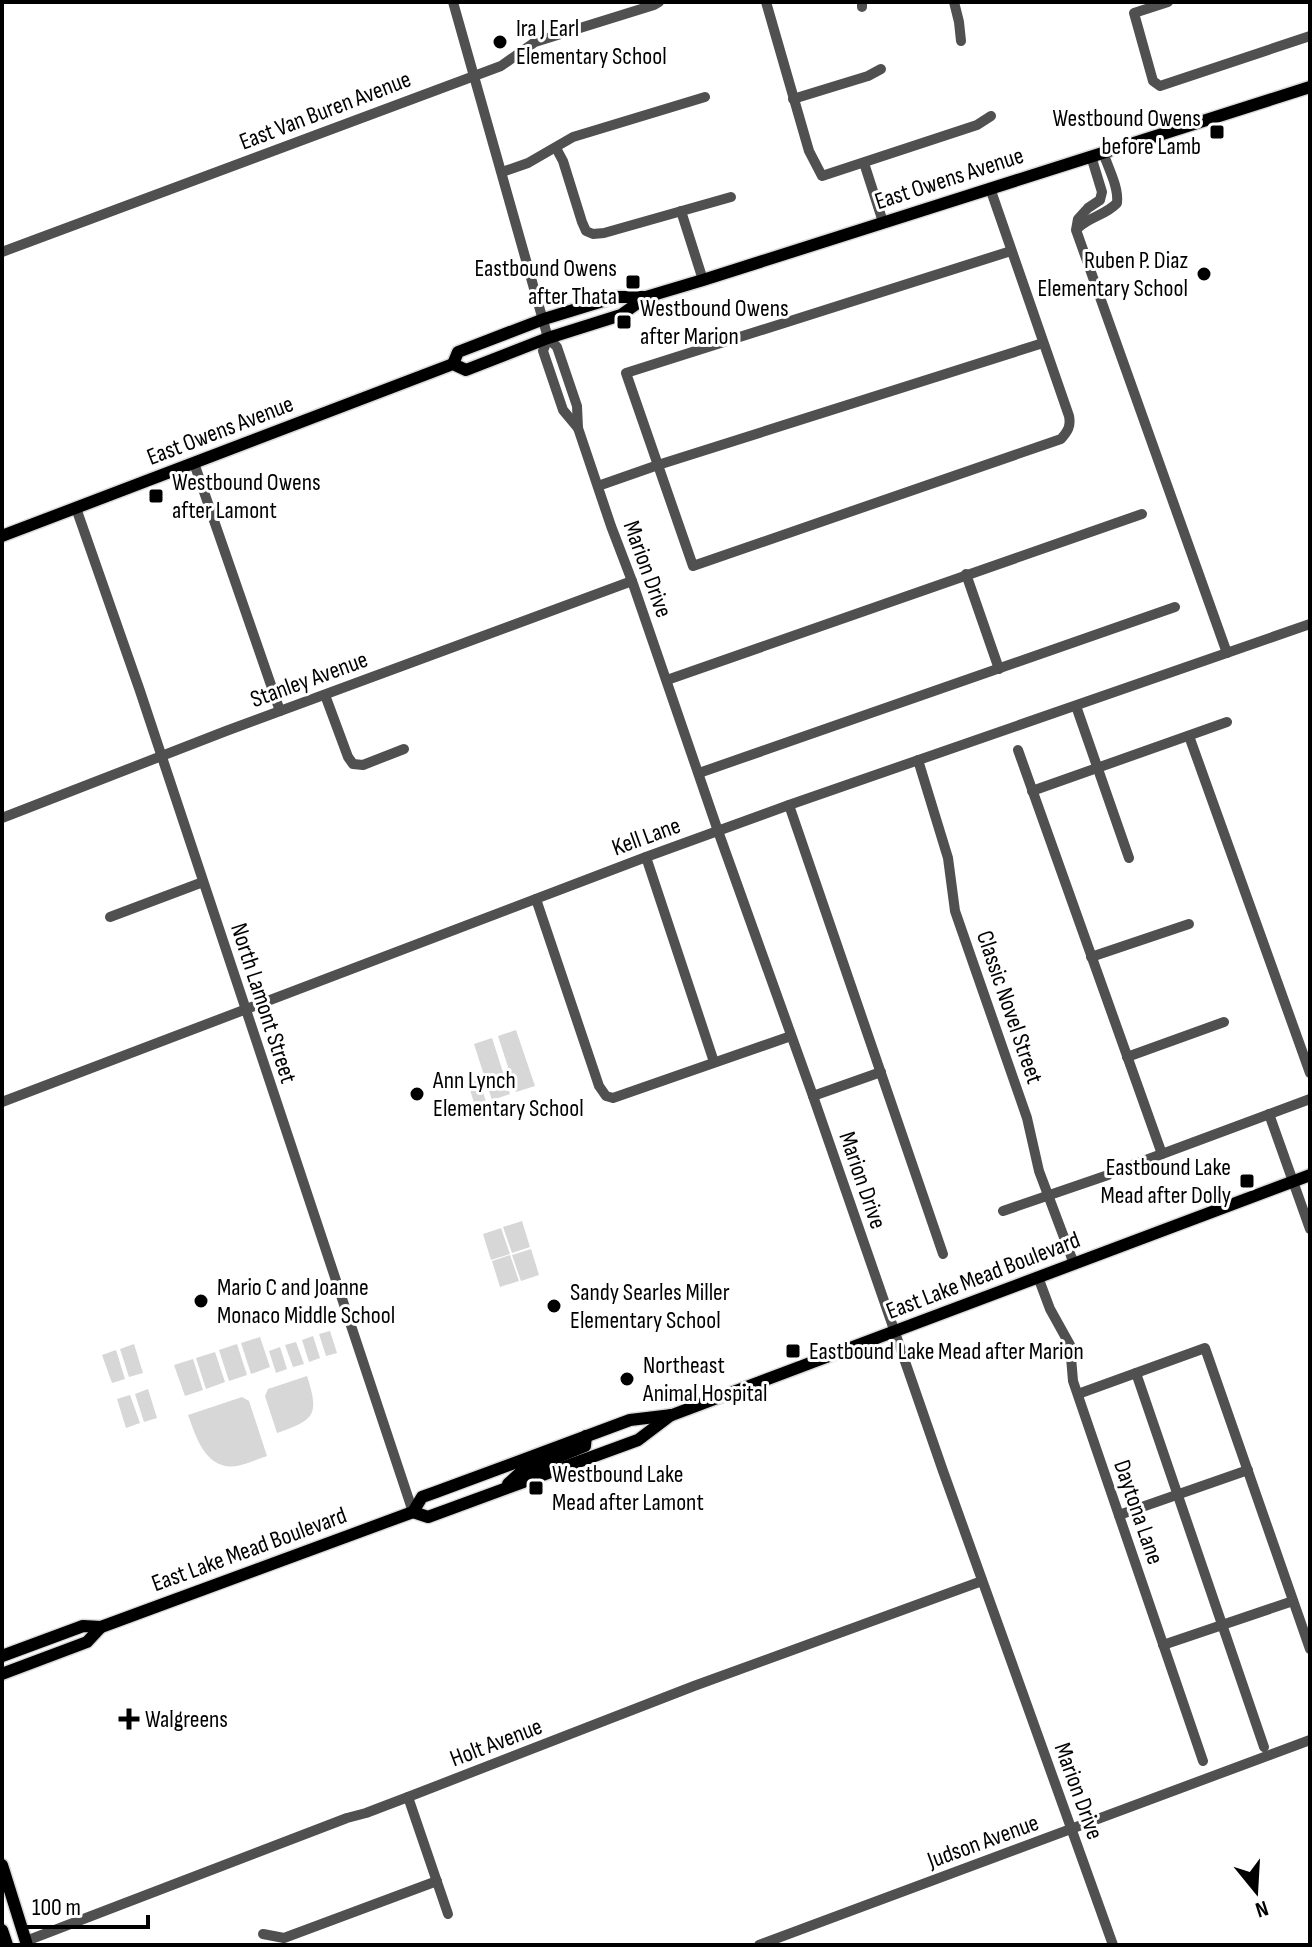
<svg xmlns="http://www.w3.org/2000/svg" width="1312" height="1947" viewBox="0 0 1312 1947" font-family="'Sofia Sans Condensed',sans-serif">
<rect width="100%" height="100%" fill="#fff"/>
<g fill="#d7d7d7">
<path d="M516,1030L535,1086L516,1092L498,1036Z"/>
<path d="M492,1038L510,1094L492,1100L474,1044Z"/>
<path d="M479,1079L486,1102L475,1106L468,1083Z"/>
<path d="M522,1221L530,1247L512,1253L503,1227Z"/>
<path d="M501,1228L510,1254L491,1260L483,1234Z"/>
<path d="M531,1249L539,1275L521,1281L512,1255Z"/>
<path d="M510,1255L519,1281L500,1287L492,1261Z"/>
<path d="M330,1331L337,1353L326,1356L319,1334Z"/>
<path d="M313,1336L320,1358L309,1362L302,1340Z"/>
<path d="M260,1337L270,1367L251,1374L241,1343Z"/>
<path d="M296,1342L304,1364L293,1367L285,1345Z"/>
<path d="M134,1344L143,1373L129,1377L120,1349Z"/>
<path d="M237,1344L247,1375L229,1381L219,1350Z"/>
<path d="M280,1347L287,1369L276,1373L269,1351Z"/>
<path d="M116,1350L125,1379L112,1383L102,1355Z"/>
<path d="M215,1352L225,1382L206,1389L196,1358Z"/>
<path d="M193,1359L203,1390L185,1396L174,1365Z"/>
<path d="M307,1376C320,1416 314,1420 277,1433L265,1396L268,1389Z"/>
<path d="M148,1389L157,1418L144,1422L135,1394Z"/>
<path d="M130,1395L140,1423L126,1428L117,1399Z"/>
<path d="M242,1397L249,1401L267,1456C258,1459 247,1464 237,1466C206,1471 196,1437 188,1415Z"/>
</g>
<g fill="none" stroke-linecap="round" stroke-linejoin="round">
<g stroke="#dbdbdb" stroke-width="15">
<g id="major">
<path d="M453,364L458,352L544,319L616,297H646L703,280L1310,87"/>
<path d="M2,536L453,364L466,370L548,338L621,315L646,297"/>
<path d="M508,1484L521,1472L585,1446L586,1436"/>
<path d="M413,1512L428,1517L638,1440L671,1415"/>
<path d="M2,1656L83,1626L101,1627L413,1512L422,1497L436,1492L630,1420L672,1415L1310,1175"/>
<path d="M2,1674L87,1642L101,1627"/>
<path d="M2,1865L27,1945"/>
<path d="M2,1930L7,1945"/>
</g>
</g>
<g stroke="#505050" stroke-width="10">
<path d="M453,2L548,338L557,347L577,406L578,428L611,526L632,581L718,831L813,1096L943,1471L1113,1945"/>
<path d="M766,2L809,151L822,176L977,125L991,116"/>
<path d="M954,2L959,22L961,41"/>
<path d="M1168,2L1134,13L1153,81L1160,86L1310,36"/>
<path d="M862,7V2"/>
<path d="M793,99L868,76L881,69"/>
<path d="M556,148L563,161L582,222L586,231L593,234L604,233L731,197"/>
<path d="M1091,156L1102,192L1100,200L1088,208L1078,219L1076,230L1227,653"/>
<path d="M864,163L883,222"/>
<path d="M502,172L528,163L573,137L705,97"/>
<path d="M990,188L1069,416C1071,426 1068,431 1061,439L693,566L626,373L1011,251"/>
<path d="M681,211L703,280"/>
<path d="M1078,228C1089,217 1106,215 1117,203C1119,187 1108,168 1103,152"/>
<path d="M2,252L501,66L535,42L654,5L659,2"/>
<path d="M548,338L543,351L563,410L578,428"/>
<path d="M194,463L280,711"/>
<path d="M598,486L658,465L1043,343"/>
<path d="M76,508L140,691L413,1512"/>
<path d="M966,574L999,669"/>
<path d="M667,680L1142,514"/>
<path d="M325,695L348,757L353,764L363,765L404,749"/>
<path d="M1076,706L1129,858"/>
<path d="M1189,736L1310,1073"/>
<path d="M1018,750L1162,1154"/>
<path d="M918,760L948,858L955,911L1027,1118L1039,1171L1074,1264"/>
<path d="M699,773L1175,607"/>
<path d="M1032,791L1227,722"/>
<path d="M789,805L943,1254"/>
<path d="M2,818L226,731L632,581"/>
<path d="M646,857L714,1062"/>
<path d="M536,899L599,1086L606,1096L613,1098L791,1036"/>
<path d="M110,917L203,882"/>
<path d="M1091,957L1189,924"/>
<path d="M1127,1057L1224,1022"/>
<path d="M813,1096L881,1072"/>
<path d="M2,1102L646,857L789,805L1310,624"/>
<path d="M1269,1114L1310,1229"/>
<path d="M1127,1167L1310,1099"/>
<path d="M1003,1211L1108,1175"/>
<path d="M1038,1277L1050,1309L1070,1345L1073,1381L1203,1761"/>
<path d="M1136,1373L1264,1747"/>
<path d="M1078,1394L1205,1348L1310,1649"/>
<path d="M1119,1515L1248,1470"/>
<path d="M1163,1645L1293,1601"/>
<path d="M408,1797L448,1914"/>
<path d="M263,1934L284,1938L437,1881"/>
<path d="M26,1941L347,1818L366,1813L408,1797L694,1686L982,1581"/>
<path d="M759,1945L1310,1740"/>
</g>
<use href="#major" stroke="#000" stroke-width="12"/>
</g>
<g fill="#000" stroke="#fff" stroke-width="3">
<circle cx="500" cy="42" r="8"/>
<rect x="1209" y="124" width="16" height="16" rx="4"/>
<circle cx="1204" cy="274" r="8"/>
<rect x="625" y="274" width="16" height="16" rx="4"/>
<rect x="616" y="314" width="16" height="16" rx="4"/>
<rect x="148" y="488" width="16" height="16" rx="4"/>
<circle cx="417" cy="1094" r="8"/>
<rect x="1239" y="1173" width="16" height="16" rx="4"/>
<circle cx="201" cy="1301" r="8"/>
<circle cx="554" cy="1306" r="8"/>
<rect x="785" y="1343" width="16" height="16" rx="4"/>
<circle cx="627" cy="1379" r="8"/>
<rect x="528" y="1480" width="16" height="16" rx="4"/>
<path d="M125 1707h8v8h8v8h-8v8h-8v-8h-8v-8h8z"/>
</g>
<g text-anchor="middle" stroke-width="6" stroke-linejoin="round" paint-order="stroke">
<g font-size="24" fill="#000" stroke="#fff" text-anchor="start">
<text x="516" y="36">Ira J Earl<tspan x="516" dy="28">Elementary School</tspan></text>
<text x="1201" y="126" text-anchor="end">Westbound Owens<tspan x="1201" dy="28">before Lamb</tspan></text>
<text x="1188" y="268" text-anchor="end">Ruben P. Diaz<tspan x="1188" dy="28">Elementary School</tspan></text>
<text x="617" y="276" text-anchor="end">Eastbound Owens<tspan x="617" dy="28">after Thata</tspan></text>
<text x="640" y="316">Westbound Owens<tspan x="640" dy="28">after Marion</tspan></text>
<text x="172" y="490">Westbound Owens<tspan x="172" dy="28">after Lamont</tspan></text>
<text x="433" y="1088">Ann Lynch<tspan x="433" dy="28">Elementary School</tspan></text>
<text x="1231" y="1175" text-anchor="end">Eastbound Lake<tspan x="1231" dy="28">Mead after Dolly</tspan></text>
<text x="217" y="1295">Mario C and Joanne<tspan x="217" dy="28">Monaco Middle School</tspan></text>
<text x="570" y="1300">Sandy Searles Miller<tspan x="570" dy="28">Elementary School</tspan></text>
<text x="809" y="1359">Eastbound Lake Mead after Marion</text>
<text x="643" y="1373">Northeast<tspan x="643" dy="28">Animal Hospital</tspan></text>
<text x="552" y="1482">Westbound Lake<tspan x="552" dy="28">Mead after Lamont</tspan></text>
<text x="145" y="1727">Walgreens</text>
</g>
<g font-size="24" fill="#000" stroke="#fff">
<text transform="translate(325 110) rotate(-21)" y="8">East Van Buren Avenue</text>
<text transform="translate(949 178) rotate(-18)" y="8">East Owens Avenue</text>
<text transform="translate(220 430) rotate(-21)" y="8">East Owens Avenue</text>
<text transform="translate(648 569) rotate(70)" y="8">Marion Drive</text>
<text transform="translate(309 679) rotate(-20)" y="8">Stanley Avenue</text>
<text transform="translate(646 836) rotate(-20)" y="8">Kell Lane</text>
<text transform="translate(264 1003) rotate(72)" y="8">North Lamont Street</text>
<text transform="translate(1010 1007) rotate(71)" y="8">Classic Novel Street</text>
<text transform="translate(863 1180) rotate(71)" y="8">Marion Drive</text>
<text transform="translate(983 1275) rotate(-21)" y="8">East Lake Mead Boulevard</text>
<text transform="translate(1139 1512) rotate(71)" y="8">Daytona Lane</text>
<text transform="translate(249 1549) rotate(-20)" y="8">East Lake Mead Boulevard</text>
<text transform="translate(496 1742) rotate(-21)" y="8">Holt Avenue</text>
<text transform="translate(1079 1791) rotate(70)" y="8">Marion Drive</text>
<text transform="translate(983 1841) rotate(-20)" y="8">Judson Avenue</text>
</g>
</g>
<rect width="1312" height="1947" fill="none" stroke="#000000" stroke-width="8"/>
<g transform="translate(1256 1891) rotate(162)" stroke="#ffffff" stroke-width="6" paint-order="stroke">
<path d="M0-6L14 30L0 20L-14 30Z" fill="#000000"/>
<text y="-12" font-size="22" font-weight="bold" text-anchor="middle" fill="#000000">N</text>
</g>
<path d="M20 1915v12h128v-12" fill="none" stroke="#000000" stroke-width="4"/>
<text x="32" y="1915" font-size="24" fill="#000000" stroke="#ffffff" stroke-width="6" paint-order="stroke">100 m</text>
</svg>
